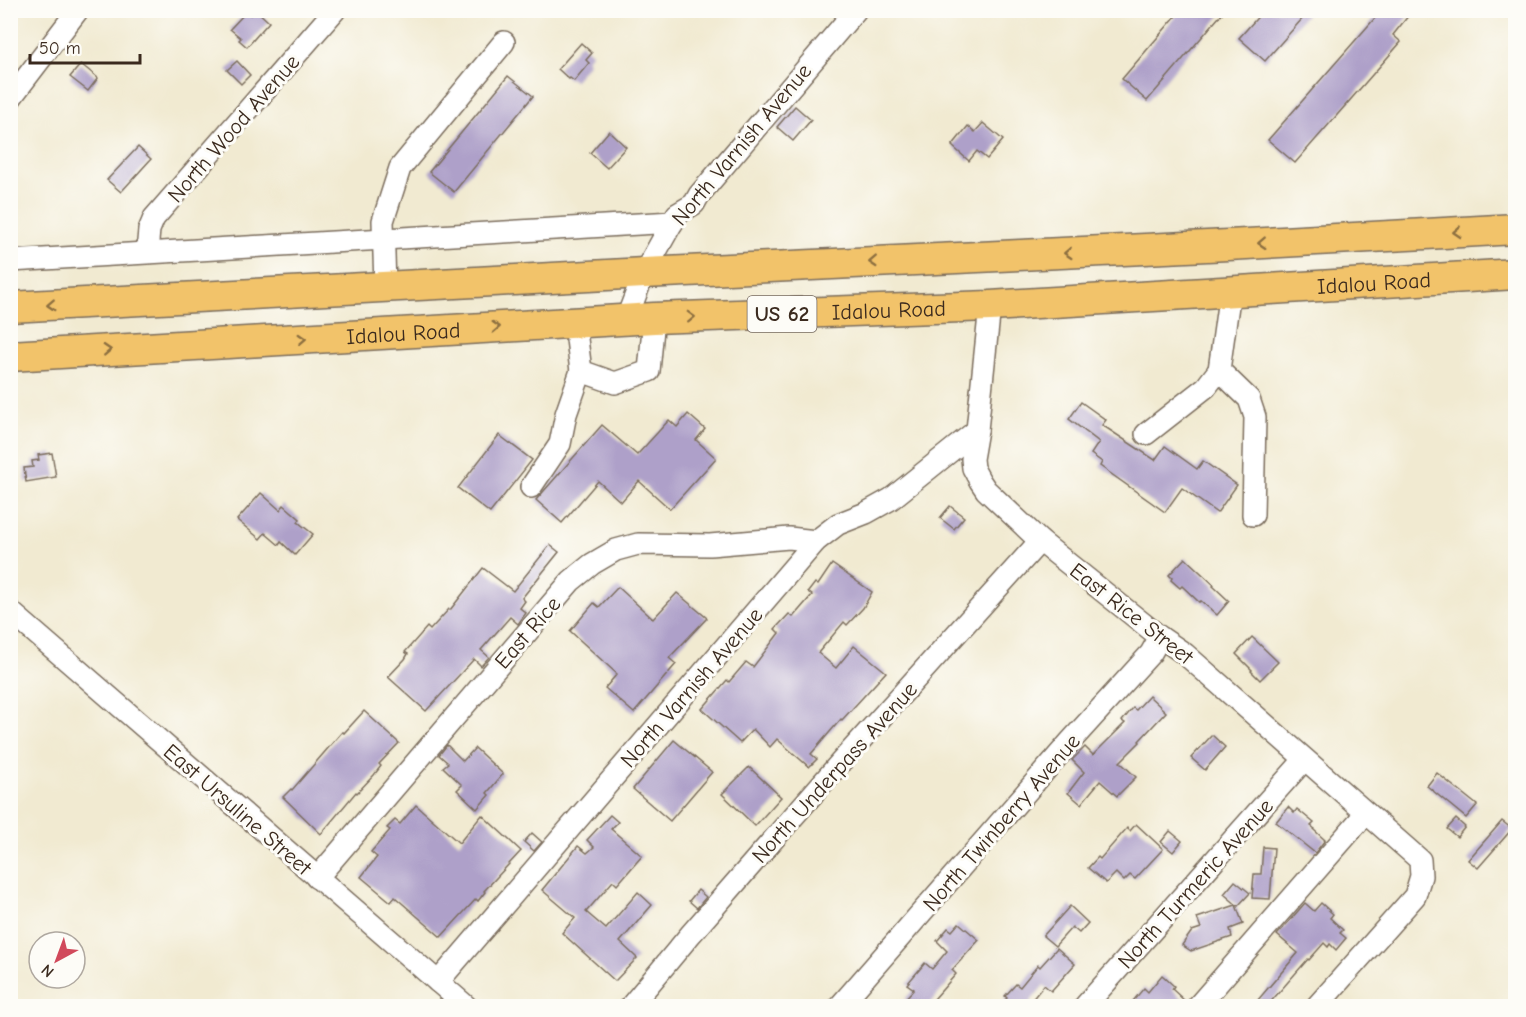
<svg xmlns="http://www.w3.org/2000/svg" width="1526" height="1017" viewBox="0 0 1526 1017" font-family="'Comic Neue',sans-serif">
<rect width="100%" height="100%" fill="#fdfcf7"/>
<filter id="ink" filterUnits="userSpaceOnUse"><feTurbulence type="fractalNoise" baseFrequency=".0167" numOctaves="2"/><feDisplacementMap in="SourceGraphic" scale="12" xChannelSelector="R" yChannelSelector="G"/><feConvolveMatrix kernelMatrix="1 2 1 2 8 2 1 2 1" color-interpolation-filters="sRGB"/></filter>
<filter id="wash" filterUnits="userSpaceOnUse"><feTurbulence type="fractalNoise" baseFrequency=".008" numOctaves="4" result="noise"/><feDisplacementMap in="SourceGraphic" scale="24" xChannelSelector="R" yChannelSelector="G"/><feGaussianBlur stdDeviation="1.35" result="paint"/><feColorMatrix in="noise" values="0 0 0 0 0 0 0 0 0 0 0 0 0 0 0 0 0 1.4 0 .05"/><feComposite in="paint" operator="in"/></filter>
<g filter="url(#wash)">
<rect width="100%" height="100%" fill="#f1ead1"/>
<g id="blocks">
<g fill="#aea0c9">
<path d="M254,10H256L269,22L247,47L239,40L241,38L230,29L246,12L250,15Z"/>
<path d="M1181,10H1225L1147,101L1122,79Z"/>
<path d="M1264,10H1310L1265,61L1239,38Z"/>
<path d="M1382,10H1413L1393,35L1401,42L1295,163L1268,140Z"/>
<path d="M581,43L592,53L586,60L589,63L574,81L570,78L569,79L558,69Z"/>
<path d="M237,61L250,75L241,84L227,70Z"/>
<path d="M81,64L98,78L88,91L70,77Z"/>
<path d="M508,76L533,96L454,192L429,172Z"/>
<path d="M795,106L811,120L793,141L777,127Z"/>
<path d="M983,123L1003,140L987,159L977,151L969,161L952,146L968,126L975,132Z"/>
<path d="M609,131L626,147L607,168L590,153Z"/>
<path d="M138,147L151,159L121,192L107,180Z"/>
<path d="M1081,402L1106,420L1102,425L1155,460L1165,446L1197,469L1203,461L1237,485L1217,513L1182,488L1165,512L1100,466L1102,462L1091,454L1099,442L1069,419Z"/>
<path d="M688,414L705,429L696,440L716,458L670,509L639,481L621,502L598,481L562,523L536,500L602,425L637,455L669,420L677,427Z"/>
<path d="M499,435L532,460L490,513L458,488Z"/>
<path d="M52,453L56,477L26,482L24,468L33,467L32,461L39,460L38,455Z"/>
<path d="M261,493L280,510L284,505L300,519L298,522L313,534L295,555L281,542L279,545L265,533L260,539L237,520Z"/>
<path d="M950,506L964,517L954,529L940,518Z"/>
<path d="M550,545L559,552L522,598L525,601L520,608L526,613L518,624L510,617L481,650L489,657L481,666L474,659L426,711L388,677L405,659L408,654L405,652L427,627L430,630L449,609L450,610L483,568L513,591Z"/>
<path d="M1185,558L1214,585L1213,586L1229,601L1217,615L1201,601L1199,602L1182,586L1180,588L1171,580L1172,578L1169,575Z"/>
<path d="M832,564L872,592L863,608L847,625L844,622L818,653L836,668L854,646L886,672L842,720L841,719L811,754L817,759L809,767L777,739L770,747L753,729L740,743L702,709L727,680L729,682L746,662L753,667L779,633L775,629L789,614L793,617L812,595L808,592L815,583L818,585Z"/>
<path d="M618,587L653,619L677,593L707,618L669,658L676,664L634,713L605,688L617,674L570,631L594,603L599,607Z"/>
<path d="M1252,637L1278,662L1260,680L1251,671L1252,670L1236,654Z"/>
<path d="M1149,696L1166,712L1139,741L1140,742L1120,762L1136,777L1117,796L1100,781L1081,804L1068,793L1084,772L1072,760L1085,747L1093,755L1125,723L1122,721L1133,708L1136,710Z"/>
<path d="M364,711L399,743L379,764L381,766L374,775L357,793L356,792L321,834L283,797L291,789L292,790L342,732L344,733Z"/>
<path d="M1212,735L1225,747L1205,770L1191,758Z"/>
<path d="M674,740L712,772L670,821L633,789Z"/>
<path d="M447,745L463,761L475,748L503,774L487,793L489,795L477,809L457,790L462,785L443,767L448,763L439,755Z"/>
<path d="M749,767L781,797L755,826L722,794Z"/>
<path d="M1437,773L1477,805L1466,818L1427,786Z"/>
<path d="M416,805L459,843L482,815L521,851L484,891L485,892L478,901L476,899L441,937L395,897L391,902L361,877L377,857L371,852L390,830L387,828L395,820L400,824Z"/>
<path d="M1288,807L1294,813L1297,809L1314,823L1311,826L1315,829L1314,830L1325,840L1315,853L1276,822Z"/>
<path d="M610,815L618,822L611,829L642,856L617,885L613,881L586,912L606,929L638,892L652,905L620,942L637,958L615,981L562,933L575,918L542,890L578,846L587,853L594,847L587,840Z"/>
<path d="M1456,819L1465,827L1457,837L1447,829Z"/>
<path d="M1502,821L1512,829L1478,868L1468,860Z"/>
<path d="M1136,824L1163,849L1135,879L1130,875L1124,881L1116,873L1106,883L1088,868L1098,857L1100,859L1127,828L1130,831Z"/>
<path d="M1170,831L1182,841L1173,852L1161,842Z"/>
<path d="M532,833L542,842L534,851L524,842Z"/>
<path d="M1263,847L1274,848L1270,899L1252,898L1254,874H1261Z"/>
<path d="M1235,881L1250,893L1238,906L1224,894Z"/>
<path d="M698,890L706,897L697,908L689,901Z"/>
<path d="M1305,903L1314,911L1321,903L1333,914L1330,918L1343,930L1340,933L1346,938L1336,950L1330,944L1328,947L1324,943L1309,960L1308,959L1267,1006H1264L1257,1001L1298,953L1277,935Z"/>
<path d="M1236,905L1243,924L1230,929L1232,937L1191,951L1182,945L1192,931L1201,928L1197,918Z"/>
<path d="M1070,906L1088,923L1079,933L1072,927L1055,946L1043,936Z"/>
<path d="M959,923L979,940L952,970L956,974L928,1006H914L905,999L914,989L907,984L925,963L932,969L947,951L937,941L948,928L952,931Z"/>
<path d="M1057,948L1075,964L1051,991L1044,985L1027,1006H1000L1007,998L1005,996L1016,984L1020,987L1038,965L1040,967Z"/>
<path d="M1162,975L1174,986L1172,989L1186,1002V1006H1140L1133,1001L1144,988L1148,992Z"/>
</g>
</g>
</g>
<g filter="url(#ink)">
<use href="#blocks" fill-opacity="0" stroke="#7b6d5d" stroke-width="1.5"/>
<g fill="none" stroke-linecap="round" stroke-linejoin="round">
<g stroke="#7b6d5d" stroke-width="24">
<g id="minor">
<path d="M10,99L78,10"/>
<path d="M147,252L149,230L154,218L335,10"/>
<path d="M10,261L673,222"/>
<path d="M385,287L383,221L400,168L504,42"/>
<path d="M1230,291L1219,370L1249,399L1255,417L1253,515"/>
<path d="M990,306L977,430L972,459L973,468L980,481L986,490L1040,541L1160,637L1185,654L1420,860L1421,876L1415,896L1317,1006"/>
<path d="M626,320L644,273L677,214L694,204L699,195L856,10"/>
<path d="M575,323L581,371L615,383L649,371L654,318"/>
<path d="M1146,434L1206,387L1219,370"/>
<path d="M531,487L560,444L566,414L581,371"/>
<path d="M10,611L466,1006"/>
<path d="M317,878L571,581L592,564L616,550L638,544L710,545L789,538L816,541"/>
<path d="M438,982L816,541L838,524L866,513L891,499L977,430"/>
<path d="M631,1006L690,935L840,763L1040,541"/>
<path d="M840,1006L1070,742L1151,653L1160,637"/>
<path d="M1085,1006L1304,760"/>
<path d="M1198,1006L1366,813"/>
</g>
</g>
<g stroke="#7b6d5d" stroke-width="33">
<g id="highway">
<path d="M10,307L644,273L1228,245L1516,229"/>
<path id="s1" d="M10,356L654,318L990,306L1516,274"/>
</g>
</g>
<use href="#minor" stroke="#fff" stroke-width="21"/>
<use href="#highway" stroke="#f2c36a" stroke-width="30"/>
</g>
<defs><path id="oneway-chevron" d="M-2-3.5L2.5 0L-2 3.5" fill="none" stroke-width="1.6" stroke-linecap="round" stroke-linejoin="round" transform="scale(1.5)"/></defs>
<g stroke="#8d6f40">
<use href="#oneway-chevron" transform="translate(1457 232) rotate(177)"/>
<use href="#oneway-chevron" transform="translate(1262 243) rotate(177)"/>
<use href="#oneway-chevron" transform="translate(1068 253) rotate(177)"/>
<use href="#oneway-chevron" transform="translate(873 262) rotate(177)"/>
<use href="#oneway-chevron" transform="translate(51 305) rotate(177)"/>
<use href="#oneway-chevron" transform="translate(691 317) rotate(-2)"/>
<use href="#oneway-chevron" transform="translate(496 327) rotate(-3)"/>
<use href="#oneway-chevron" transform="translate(302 339) rotate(-3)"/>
<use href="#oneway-chevron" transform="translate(107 350) rotate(-3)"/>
</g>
</g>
<g text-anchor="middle" stroke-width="6" stroke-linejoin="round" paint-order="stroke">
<rect fill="#fdfcf7" stroke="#75695f" stroke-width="1.5" x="747.5" y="296" width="69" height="36" rx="4.5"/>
<g font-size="21" font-weight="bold" fill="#3b2a1e">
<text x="782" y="321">US 62</text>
</g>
<g font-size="22" fill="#3b2a1e" stroke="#fdfcf7">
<text transform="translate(233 128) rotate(-49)" y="8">North Wood Avenue</text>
<text transform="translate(741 144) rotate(-50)" y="8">North Varnish Avenue</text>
<text dy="8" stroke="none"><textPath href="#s1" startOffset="1366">Idalou Road</textPath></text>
<text dy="8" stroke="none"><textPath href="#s1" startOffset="880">Idalou Road</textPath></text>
<text dy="8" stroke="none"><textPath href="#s1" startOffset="394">Idalou Road</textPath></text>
<text transform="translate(1132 613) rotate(38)" y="8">East Rice Street</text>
<text transform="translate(527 632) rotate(-49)" y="8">East Rice</text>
<text transform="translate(691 687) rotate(-49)" y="8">North Varnish Avenue</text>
<text transform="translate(834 772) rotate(-48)" y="8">North Underpass Avenue</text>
<text transform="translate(238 809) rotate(41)" y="8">East Ursuline Street</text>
<text transform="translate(1001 822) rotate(-49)" y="8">North Twinberry Avenue</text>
<text transform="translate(1195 883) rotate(-48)" y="8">North Turmeric Avenue</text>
</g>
</g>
<rect width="1526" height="1017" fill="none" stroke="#fdfcf7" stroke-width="36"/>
<g transform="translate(57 960) rotate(221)"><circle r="28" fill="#fdfcf7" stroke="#afa8a0" stroke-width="1.5"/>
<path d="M0-4.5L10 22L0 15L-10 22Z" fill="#d1495b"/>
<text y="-9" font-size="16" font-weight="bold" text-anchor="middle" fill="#3b2a1e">N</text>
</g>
<path d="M30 54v9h110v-9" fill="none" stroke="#3b2a1e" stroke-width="3"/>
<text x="39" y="54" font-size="18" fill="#3b2a1e" stroke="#fdfcf7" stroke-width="4.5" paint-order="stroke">50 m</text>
</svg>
